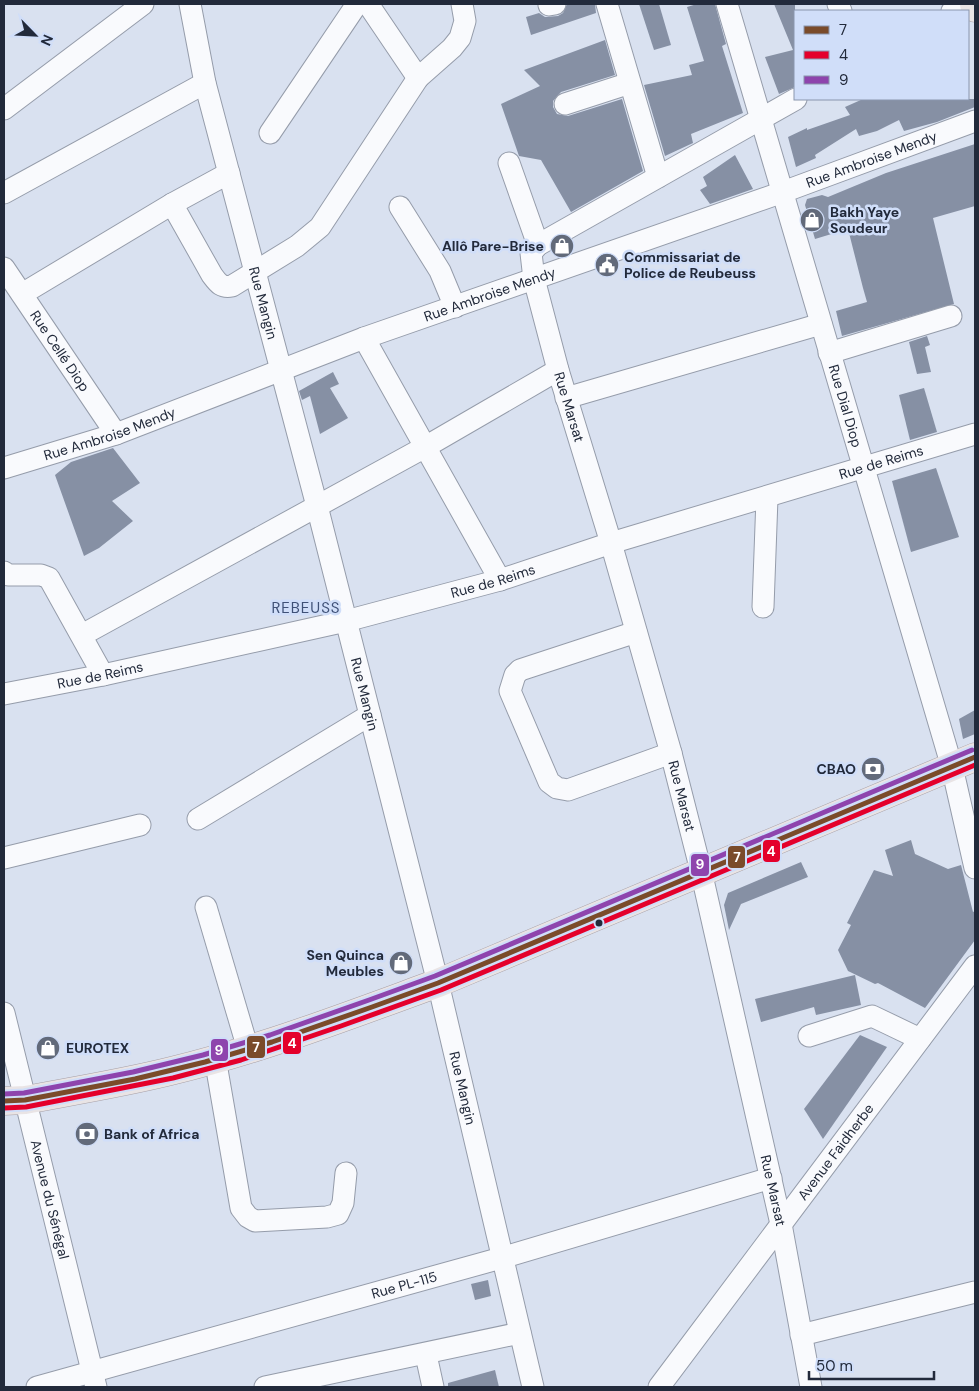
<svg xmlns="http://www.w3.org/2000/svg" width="979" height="1391" viewBox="0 0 979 1391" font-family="'DM Sans',sans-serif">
<rect width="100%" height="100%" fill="#d9e1f0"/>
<g fill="#8690a4">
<path d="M567,4H595L596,13L531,35L526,17L539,13L545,17L558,16L563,13Z"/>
<path d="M639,4H659L671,45L654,50Z"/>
<path d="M697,4H715L726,44L722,46L743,113L691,134L693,143L665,156L644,85L692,75L689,65L704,61L687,7Z"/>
<path d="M774,4H795V87L779,94L765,57L793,50Z"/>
<path d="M605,40L615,75L561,92L553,101V107L557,114L568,116L622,99L643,171L571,212L541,160L519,156L501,104L540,86L524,70Z"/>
<path d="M863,99H975V107L937,122L904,131L899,120L877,131L859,136L856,129L815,155L816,158L796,167L788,137L807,128V130L850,115L845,107Z"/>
<path d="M975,144V206L933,218L954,304L842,336L836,311L867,302L863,288L848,229L815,239L805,205L807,199L822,195L828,197L886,173Z"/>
<path d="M735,155L753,189L710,204L700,190L707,186L703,177Z"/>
<path d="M927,336L930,345L925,347L931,372L917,374L909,342Z"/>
<path d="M333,372L339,384L330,388L348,418L320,434L310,396L302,400L299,391Z"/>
<path d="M924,388L937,432L910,440L899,395Z"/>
<path d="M113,448L140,483L112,501L133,521L99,548L84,556L55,475L71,462Z"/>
<path d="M936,468L959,537L911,552L892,481Z"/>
<path d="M975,710V734L963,739L959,719Z"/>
<path d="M911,840L915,854L948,869L961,865L973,912L975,911V940L925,1008L878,983L875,984L848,971L838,950L851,925L847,923L874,870L893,876L885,850Z"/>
<path d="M801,862L808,877L741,904L729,930L724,905L728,893Z"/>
<path d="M855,975L861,1005L816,1015L814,1007L761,1022L755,999Z"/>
<path d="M860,1035L887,1047L823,1139L804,1109Z"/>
<path d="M488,1280L491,1296L475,1300L471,1284Z"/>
<path d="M495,1370L499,1387H448V1383Z"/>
</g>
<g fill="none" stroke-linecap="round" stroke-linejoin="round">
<g stroke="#959caa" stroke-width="23">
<g id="minor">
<path id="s1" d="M190,4L205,83L317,506L438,983L533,1387"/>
<path d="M368,4L418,78"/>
<path d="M607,4L658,177"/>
<path id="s2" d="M727,4L952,767L975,868"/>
<path d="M838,4L841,11"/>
<path d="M549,5L555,4"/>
<path d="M952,11L965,4"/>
<path id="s3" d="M796,99L538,245L531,253L534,279L558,370L611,543L671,753L701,871L781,1224L811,1387"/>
<path d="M565,104L630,83"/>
<path d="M4,109L143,4"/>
<path d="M270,133L357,4"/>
<path d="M509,163L538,245"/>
<path d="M4,193L205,83"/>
<path d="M172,204L212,275C218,283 221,288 232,286L297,246L320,227L418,78L452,48L460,38L465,21L462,4"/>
<path d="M400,207L440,271L455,307"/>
<path id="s4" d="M4,268L116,434"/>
<path d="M22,294L172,204L229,173"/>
<path d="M364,338L500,580"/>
<path d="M829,353L951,316"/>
<path d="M566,398L821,324"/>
<path id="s5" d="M4,468L116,434L364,338L783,192L975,121"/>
<path d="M4,572L8,575H41L49,578L103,675"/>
<path d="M763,607L767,498"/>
<path d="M636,632L520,670L515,675L510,691L549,782L557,788L568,790L671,753"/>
<path d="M82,635L427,446L558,370"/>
<path id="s6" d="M4,694L103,675L346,621L500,580L611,543L975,434"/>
<path d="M198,819L370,715"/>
<path d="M4,858L140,825"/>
<path d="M206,907L248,1049"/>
<path id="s7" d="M4,1013L96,1387"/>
<path d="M809,1036L872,1016L920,1039"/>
<path d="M215,1058L241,1208L248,1217L255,1221L327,1217L338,1214L343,1203L346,1173"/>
<path d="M801,1335L975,1292"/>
<path d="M426,1355L433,1387"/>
<path id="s8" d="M37,1387L501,1258L771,1178"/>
<path d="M265,1387L520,1333"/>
<path id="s9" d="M659,1387L975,966"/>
</g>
</g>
<g stroke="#a7a0a7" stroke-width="29">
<g id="major">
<path d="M974,4L975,8"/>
<path d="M4,1101L25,1100C73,1091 123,1083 171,1071C262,1049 350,1015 438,983L975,757"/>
</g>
</g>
<use href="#minor" stroke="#f9fafd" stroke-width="21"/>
<use href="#major" stroke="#e9e4e5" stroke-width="28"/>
<g stroke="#d0def9" stroke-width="9">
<path id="bus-1" d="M4,1101L25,1100L135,1079L205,1062L272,1042L372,1007L438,983L975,757"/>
</g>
<g stroke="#d0def9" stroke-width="9">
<path id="bus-2" d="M4,1108L26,1107L173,1078L241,1060L341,1026L441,990L975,765"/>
</g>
<g stroke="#d0def9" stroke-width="9">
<path id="bus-3" d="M4,1094L24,1093L133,1072L203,1055L270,1035L369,1000L435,976L972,750"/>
</g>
<use href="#bus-1" stroke="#7a4b2a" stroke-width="5"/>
<use href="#bus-2" stroke="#e4002b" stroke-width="5"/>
<use href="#bus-3" stroke="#8e44ad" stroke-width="5"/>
</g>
<defs>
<g id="shop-disc" transform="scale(1.25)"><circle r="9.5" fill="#626a7a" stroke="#d0def9"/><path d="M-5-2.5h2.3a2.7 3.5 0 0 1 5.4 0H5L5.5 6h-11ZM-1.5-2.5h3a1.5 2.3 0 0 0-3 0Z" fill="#fff"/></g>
<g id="civic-disc" transform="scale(1.25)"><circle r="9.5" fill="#626a7a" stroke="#d0def9"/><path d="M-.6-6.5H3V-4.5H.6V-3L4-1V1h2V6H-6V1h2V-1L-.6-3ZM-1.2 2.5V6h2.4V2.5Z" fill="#fff"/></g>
<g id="bank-disc" transform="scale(1.25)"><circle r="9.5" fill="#626a7a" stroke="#d0def9"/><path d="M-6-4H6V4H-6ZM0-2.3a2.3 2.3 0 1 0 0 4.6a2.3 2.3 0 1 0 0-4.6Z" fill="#fff"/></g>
</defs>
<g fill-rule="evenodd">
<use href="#shop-disc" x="812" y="220"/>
<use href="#shop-disc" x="562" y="246"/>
<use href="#civic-disc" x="607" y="265"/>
<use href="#bank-disc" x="873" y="769"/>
<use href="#shop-disc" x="401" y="963"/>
<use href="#shop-disc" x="48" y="1048"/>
<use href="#bank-disc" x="87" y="1134"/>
</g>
<circle fill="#222a3b" stroke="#d0def9" stroke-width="2" cx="599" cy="923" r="4.5"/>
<g text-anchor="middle" stroke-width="5" stroke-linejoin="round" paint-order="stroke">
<g font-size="14" fill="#222a3b" stroke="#d0def9">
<text dy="5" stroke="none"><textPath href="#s5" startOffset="921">Rue Ambroise Mendy</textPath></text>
<text dy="5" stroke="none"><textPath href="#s5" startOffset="516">Rue Ambroise Mendy</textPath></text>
<text dy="5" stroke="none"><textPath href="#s1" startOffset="308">Rue Mangin</textPath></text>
<text dy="5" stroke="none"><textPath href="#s4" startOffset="100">Rue Cellé Diop</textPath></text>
<text dy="5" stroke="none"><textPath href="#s2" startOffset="419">Rue Dial Diop</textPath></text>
<text dy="5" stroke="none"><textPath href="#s3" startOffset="466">Rue Marsat</textPath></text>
<text dy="5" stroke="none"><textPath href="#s5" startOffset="111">Rue Ambroise Mendy</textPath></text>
<text dy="5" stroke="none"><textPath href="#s6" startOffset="908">Rue de Reims</textPath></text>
<text dy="5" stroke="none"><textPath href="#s6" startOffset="502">Rue de Reims</textPath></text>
<text dy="5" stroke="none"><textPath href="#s6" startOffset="98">Rue de Reims</textPath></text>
<text dy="5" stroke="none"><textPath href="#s1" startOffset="712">Rue Mangin</textPath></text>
<text dy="5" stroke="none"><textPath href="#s3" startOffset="871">Rue Marsat</textPath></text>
<text dy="5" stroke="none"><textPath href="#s1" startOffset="1118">Rue Mangin</textPath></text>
<text dy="5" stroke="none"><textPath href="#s9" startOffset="294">Avenue Faidherbe</textPath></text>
<text dy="5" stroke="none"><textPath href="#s3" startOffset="1276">Rue Marsat</textPath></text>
<text dy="5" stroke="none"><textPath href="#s7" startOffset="192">Avenue du Sénégal</textPath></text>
<text dy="5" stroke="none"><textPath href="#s8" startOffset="381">Rue PL-115</textPath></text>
</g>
<g font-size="14" font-weight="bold" fill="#222a3b" stroke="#d0def9" text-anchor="start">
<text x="830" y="217">Bakh Yaye<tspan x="830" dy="16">Soudeur</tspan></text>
<text x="544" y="251" text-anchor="end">Allô Pare-Brise</text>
<text x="624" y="262">Commissariat de<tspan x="624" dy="16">Police de Reubeuss</tspan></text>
<text x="856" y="774" text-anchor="end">CBAO</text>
<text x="384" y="960" text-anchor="end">Sen Quinca<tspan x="384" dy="16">Meubles</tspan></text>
<text x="66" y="1053">EUROTEX</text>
<text x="104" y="1139">Bank of Africa</text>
</g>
<g font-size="15" letter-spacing="1" fill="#3f5177" stroke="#d0def9">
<text x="306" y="613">REBEUSS</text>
</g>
</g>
<g stroke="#d0def9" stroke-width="2">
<rect x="762" y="839" width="19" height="24" rx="5" fill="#e4002b"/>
<rect x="727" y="845" width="19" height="24" rx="5" fill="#7a4b2a"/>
<rect x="690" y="853" width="20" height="24" rx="5" fill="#8e44ad"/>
<rect x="282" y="1031" width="20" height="24" rx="5" fill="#e4002b"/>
<rect x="246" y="1035" width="20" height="24" rx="5" fill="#7a4b2a"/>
<rect x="210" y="1038" width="19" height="24" rx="5" fill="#8e44ad"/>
</g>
<g font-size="14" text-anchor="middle" font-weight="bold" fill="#fff">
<text x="771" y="856">4</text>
<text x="737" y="862">7</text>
<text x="700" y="869">9</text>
<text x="292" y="1048">4</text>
<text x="256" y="1052">7</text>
<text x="219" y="1055">9</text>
</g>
<rect width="979" height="1391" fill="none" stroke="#222a3b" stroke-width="10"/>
<rect x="794" y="10" width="175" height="90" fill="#d0def9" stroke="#8a96ad"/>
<rect x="804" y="26" width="25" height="8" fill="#7a4b2a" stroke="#8a96ad"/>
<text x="839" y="35" font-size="15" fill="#222a3b">7</text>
<rect x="804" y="51" width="25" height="8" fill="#e4002b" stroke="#8a96ad"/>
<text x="839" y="60" font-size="15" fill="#222a3b">4</text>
<rect x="804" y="76" width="25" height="8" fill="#8e44ad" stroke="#8a96ad"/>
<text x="839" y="85" font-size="15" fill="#222a3b">9</text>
<g transform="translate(35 35) rotate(114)" stroke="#d0def9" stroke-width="4" paint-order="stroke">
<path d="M0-4L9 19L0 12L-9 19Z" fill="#222a3b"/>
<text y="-8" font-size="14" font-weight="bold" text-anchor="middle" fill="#222a3b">N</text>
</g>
<path d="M809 1371v8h125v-8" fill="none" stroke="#222a3b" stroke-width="2.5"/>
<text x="816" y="1371" font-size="15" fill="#222a3b" stroke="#d0def9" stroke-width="4" paint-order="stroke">50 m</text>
</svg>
